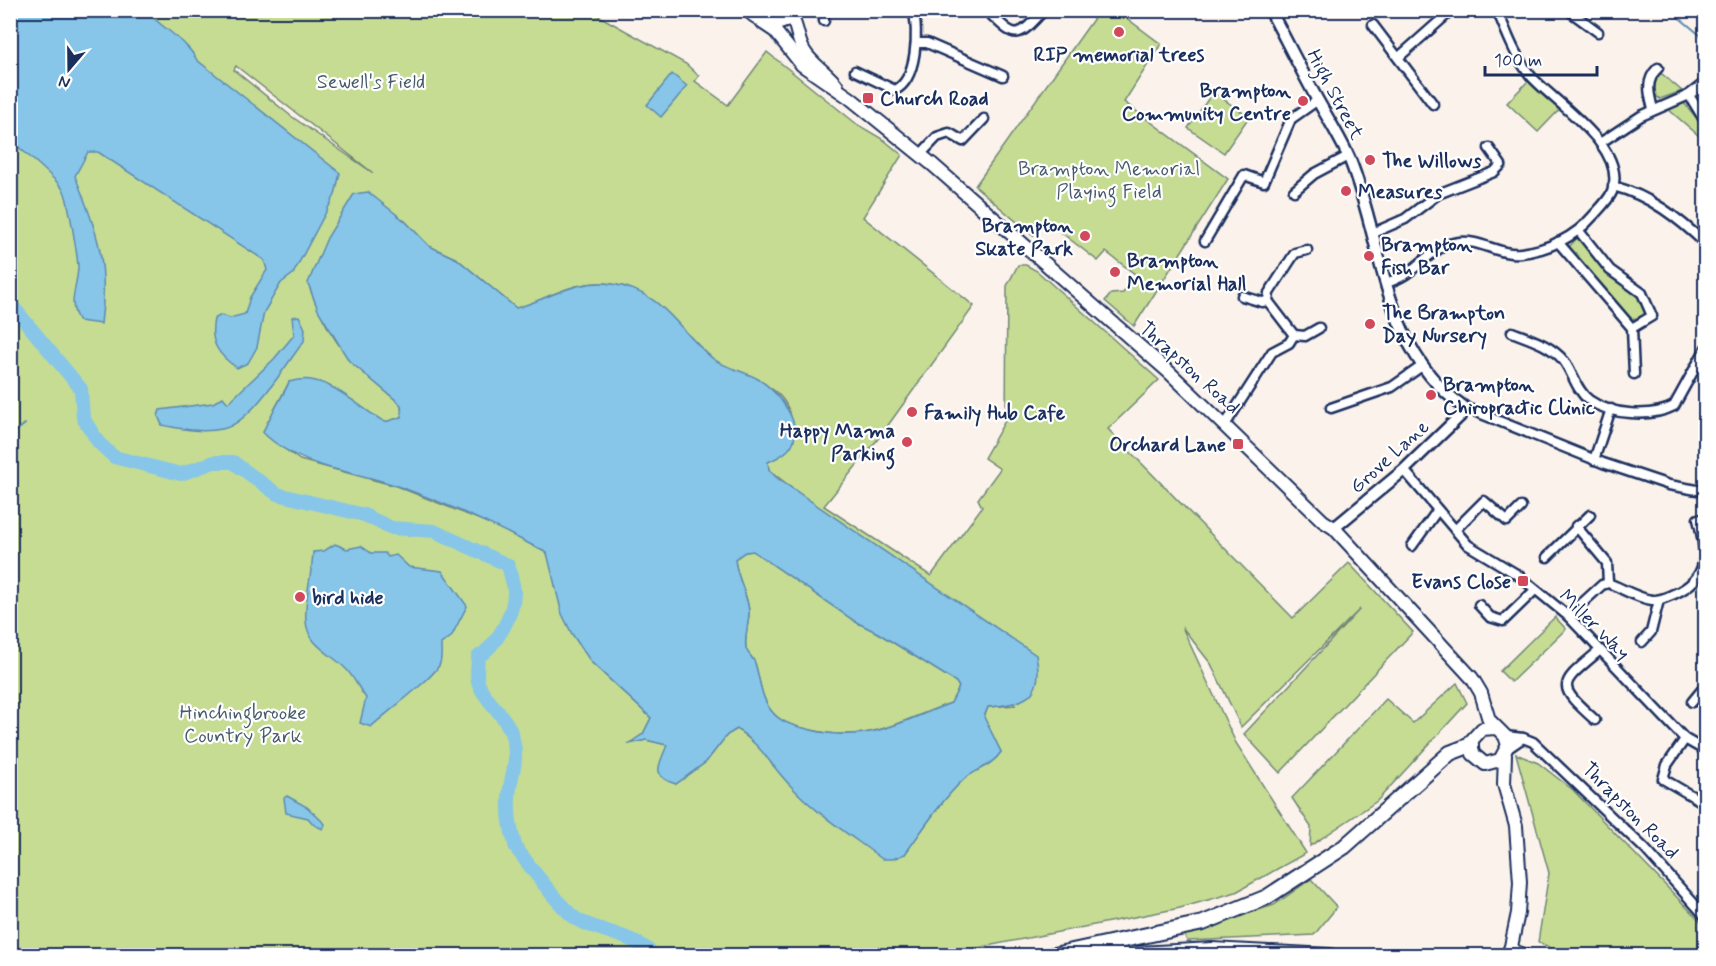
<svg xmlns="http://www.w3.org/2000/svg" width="1716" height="966" viewBox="0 0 1716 966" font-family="Mynerve,sans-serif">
<rect width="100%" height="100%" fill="#fbf3eb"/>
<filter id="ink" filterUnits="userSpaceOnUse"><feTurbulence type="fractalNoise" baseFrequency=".0167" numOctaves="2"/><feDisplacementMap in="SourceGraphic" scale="12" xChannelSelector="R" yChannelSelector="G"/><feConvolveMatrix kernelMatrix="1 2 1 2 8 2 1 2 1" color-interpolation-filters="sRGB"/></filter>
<g filter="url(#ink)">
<g fill="#c6dc92" stroke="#708678" stroke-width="1.5" fill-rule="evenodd">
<path d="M10,11H590L686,64L699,76L695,81L728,105L767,52L858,125L884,140L902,155L863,217L974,306L881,435L824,506L931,576L982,507L978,499L1000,469L984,458L1006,419L1007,286L1018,265H1026L1037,271L1159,380L1108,429L1293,618L1349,563L1413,632L1280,773L1244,734L1360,609L1241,727L1211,664L1182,627L1236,743L1306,853L1236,892L1180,908L942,955H11ZM236,66L373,173L291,116L234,70ZM375,199L406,222L429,246L457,259L517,309C548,298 578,278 612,284C662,292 677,329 712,358C741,382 789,377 793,429C795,447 783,455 768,462L769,470L823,512L892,557L1015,705L988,707L984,718L1001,752C991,767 976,768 963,780C941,801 923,829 905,854L788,783L765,752L737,729L727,735L706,762L676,784L667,745L646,740L629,744L643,734L651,718L591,662L547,553L498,527L396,486L300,460L263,433C264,427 284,393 289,382L385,422L402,417L401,405L397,401C352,365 331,344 310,289Z"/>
<path d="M1099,11H1117L1161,44L1124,102L1228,179L1134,326L1105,301L1111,294L1123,293L1136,275L1106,252L1098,261L1045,220L1033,236L975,186Z"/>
<path d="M1656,74H1662L1682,91L1660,99C1649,92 1653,85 1656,74Z"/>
<path d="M1528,81L1559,110L1538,132L1507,103Z"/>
<path d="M1213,92L1249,117L1224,153L1188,128Z"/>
<path d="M1684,103L1705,128V141L1668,109Z"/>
<path d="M1577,238L1582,239L1608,272L1639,296L1646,309L1644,315L1634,319L1628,318L1567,249Z"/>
<path d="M753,551L856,622L878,633L956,682L959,687L951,703C898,721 871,744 811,730C799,727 783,724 774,714C761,701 760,679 755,663C753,657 747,654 746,648C744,635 749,624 749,612C748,593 736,577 735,559L745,552Z"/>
<path d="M1555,617L1566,629L1511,682L1500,671Z"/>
<path d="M1457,683L1467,703L1377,801L1310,846L1311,827L1292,798L1386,699L1413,723Z"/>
<path d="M1516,754L1538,763L1573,790L1699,920L1705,928V955H1566L1538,942L1549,873Z"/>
<path d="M1311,879L1337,907L1314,935L1187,941L1184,934L1274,905Z"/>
</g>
<g fill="#87c6e8" stroke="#5c8ab1" stroke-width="1.5" fill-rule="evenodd">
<path d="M10,11H146C162,28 185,39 197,60L340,173L335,195L293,274L281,283L264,312L257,347L248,363L237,368C218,355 209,342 214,319L221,315L230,318L245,314L250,297L267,270L264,260L98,152H88L75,176C97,230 109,264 101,324L79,321C67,304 77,287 78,268C78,258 68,198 64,191C55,176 24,153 11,140Z"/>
<path d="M672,74L687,86L661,117L647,105Z"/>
<path d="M368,192L406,222L429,246L457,259L516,308C549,299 577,278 612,284C664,292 676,328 712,358C725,368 744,371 758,379C777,390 809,428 788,450C783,455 775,459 768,462L769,470L777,478L1036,655C1045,697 1025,704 988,707L984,717L1001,752C991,767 976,769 963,780C941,801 923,829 905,854L893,859H882C850,835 815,813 788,783C769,763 761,745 737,729L727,735L706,762L676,784C649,776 660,764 667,745L646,740L628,744L643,734L651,718L591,662L572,634L562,614L547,553C498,527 449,504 397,486C346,468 305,471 263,433C263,427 285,393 289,382C325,369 356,407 385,422L402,417L401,405L397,401L349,361L318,310L308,283L327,238L354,194ZM753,551L856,622L878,633L956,682L959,687L951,703C899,722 870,744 811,730C799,727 783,724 774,714C761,701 760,679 755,663C753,657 747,654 746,648C744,635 749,624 749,612C748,594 736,577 735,559L745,552Z"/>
<path d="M299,316L305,329L304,341C286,364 251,424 222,429C202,433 181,429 162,425L158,416L160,410L213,403L223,397L228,403L274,359L294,335L292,317Z"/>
<path d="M335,544L347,549L361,546L371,553H385L388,557L396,555L409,567L442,571L467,606L451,637L441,644C441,650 442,658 440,663C437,676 384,714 371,727L360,723L366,698C359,689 353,675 344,667C330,653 308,645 306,622C304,599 312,575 313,552L324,551Z"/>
<path d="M287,796L307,807L325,824L323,829L314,825L308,818L286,813L284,798Z"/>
</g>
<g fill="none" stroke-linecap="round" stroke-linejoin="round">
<g stroke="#5c8ab1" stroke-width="2">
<path d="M1670,10L1706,40"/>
<path d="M10,436L25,424"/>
</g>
<path stroke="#87c6e8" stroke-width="14" d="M10,303L81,389L83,418L99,443L114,457L181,474L214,462H233L277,494L364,515L392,528L434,531L508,565C510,574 514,584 514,593C514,615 496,646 478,657C478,665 475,677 479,685C488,705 508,716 513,739C519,765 510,774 509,798C508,814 511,832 516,848C529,864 563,913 580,921C604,933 635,935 655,956"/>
<g stroke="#1b2f5e" stroke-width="13">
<g id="minor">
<path d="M986,10C1016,38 1015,42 1044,10"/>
<path d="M1568,10L1598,32"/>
<path d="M824,21V10"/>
<path d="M1373,25L1433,104"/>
<path d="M917,43H927L1003,76"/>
<path d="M1399,57L1452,10"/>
<path d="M855,71L895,90C917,80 919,30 913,10"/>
<path d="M1689,95L1706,123"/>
<path d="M1653,109C1649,94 1645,80 1658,68"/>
<path d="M1600,143L1641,116L1689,95L1703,84"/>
<path d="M920,155L937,137L949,133L963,141L984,119"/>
<path d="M1613,186C1651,196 1678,218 1706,244"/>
<path d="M1294,191L1314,174L1348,156"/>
<path d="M1579,231L1610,270L1642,293L1652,316L1632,328"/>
<path d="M1373,233L1405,219L1438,194L1494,172L1501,165L1489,148"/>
<path d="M1205,241L1244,175L1264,182L1291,119L1318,100"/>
<path d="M1558,242L1632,328L1634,374"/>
<path d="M1386,283C1419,274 1429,245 1459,242C1480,239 1500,256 1521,253C1548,250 1575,237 1592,217C1599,209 1608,201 1612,192C1629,147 1554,103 1530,75C1514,55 1507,33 1497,10"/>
<path d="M1242,296L1262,302L1268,301"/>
<path d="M1512,332C1530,339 1551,345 1564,361C1573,373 1576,390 1589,400C1610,415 1651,418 1674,406L1706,348"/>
<path d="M1294,335L1305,336L1319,328"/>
<path d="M1464,407L1603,463L1669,485L1697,490H1706"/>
<path d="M1331,408L1392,387L1422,366"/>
<path d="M1225,425L1272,352L1289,343L1294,335L1268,301L1269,293L1295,253L1307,250"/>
<path d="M1594,460L1611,409"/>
<path d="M1404,470L1468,545L1518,575L1568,616L1685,739L1706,751"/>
<path d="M1576,526L1607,563L1608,583"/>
<path d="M1455,530L1484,501L1507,521L1521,507"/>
<path d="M1412,546L1437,511"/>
<path d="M1547,557L1590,515"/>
<path d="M1479,605L1490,617L1503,621L1535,590"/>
<path d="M1568,616L1602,585L1608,583C1622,588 1637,598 1652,600C1660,601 1667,597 1674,594C1711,578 1706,552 1698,519"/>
<path d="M1642,642L1651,632L1659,600"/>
<path d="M1692,702L1706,685"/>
<path d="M1595,720C1555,684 1559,685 1599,651"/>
<path d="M1505,736L1523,738L1507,749"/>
<path d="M1523,738L1533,742L1645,849L1706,917"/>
<path d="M1685,739L1667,765L1663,779L1706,804"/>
</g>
</g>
<g stroke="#1b2f5e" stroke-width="15">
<path id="tertiary" d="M1270,10C1286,40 1301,70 1317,99C1328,119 1341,139 1350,160C1384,245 1382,350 1464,407L1460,416L1404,470L1334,528"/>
</g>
<g stroke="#1b2f5e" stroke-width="16">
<g id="secondary">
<path d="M747,10C762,24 782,32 795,10"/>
<path d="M791,16C798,27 797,40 804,51C812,65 828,73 837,86"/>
<path d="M763,23L775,31L802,65L850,98L933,165L1170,373L1323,521L1334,528L1472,678L1481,693L1489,720L1505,736L1508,745L1500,760L1485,764L1473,754L1471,741L1482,729L1495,728"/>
<path d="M1505,755L1504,784L1516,826L1520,882L1518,913L1509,956"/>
</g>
</g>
<g stroke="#1b2f5e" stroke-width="18">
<g id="trunk">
<path d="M1510,951L1524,956"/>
<path d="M1049,956L1203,923L1267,897L1344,847L1450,753L1471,745"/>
<path d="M1102,956L1212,950L1330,956"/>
</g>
</g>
<use href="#minor" stroke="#fff" stroke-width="8"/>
<use href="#tertiary" stroke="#fff" stroke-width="10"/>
<use href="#secondary" stroke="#fff" stroke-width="12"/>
<use href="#trunk" stroke="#fff" stroke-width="14"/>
</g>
</g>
<g fill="#d1495b" stroke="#fff" stroke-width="2">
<circle cx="1119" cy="32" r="6"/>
<rect x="862" y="92" width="12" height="12" rx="3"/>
<circle cx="1303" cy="101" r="6"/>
<circle cx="1370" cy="160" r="6"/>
<circle cx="1346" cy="191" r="6"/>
<circle cx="1085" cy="236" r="6"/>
<circle cx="1369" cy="256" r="6"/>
<circle cx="1115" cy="272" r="6"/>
<circle cx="1370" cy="324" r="6"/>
<circle cx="1431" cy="395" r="6"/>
<circle cx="912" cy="412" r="6"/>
<circle cx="907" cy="442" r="6"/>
<rect x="1232" y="438" width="12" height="12" rx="3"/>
<rect x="1517" y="575" width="12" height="12" rx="3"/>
<circle cx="300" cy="597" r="6"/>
</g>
<g text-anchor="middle" stroke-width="4.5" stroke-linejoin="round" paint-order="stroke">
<g font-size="20" font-weight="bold" fill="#1b2f5e" stroke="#fff" text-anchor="start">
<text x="1119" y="61" text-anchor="middle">RIP memorial trees</text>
<text x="1291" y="97" text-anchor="end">Brampton<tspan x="1291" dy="23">Community Centre</tspan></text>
<text x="880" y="105">Church Road</text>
<text x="1382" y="167">The Willows</text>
<text x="1358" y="198">Measures</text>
<text x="1073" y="232" text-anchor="end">Brampton<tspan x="1073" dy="23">Skate Park</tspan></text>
<text x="1381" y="251">Brampton<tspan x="1381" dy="23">Fish Bar</tspan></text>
<text x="1127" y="267">Brampton<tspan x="1127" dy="23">Memorial Hall</tspan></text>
<text x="1382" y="319">The Brampton<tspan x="1382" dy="23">Day Nursery</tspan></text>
<text x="1443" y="391">Brampton<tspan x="1443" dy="23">Chiropractic Clinic</tspan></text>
<text x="924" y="419">Family Hub Cafe</text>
<text x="895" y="437" text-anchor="end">Happy Mama<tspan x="895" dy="23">Parking</tspan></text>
<text x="1226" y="451" text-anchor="end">Orchard Lane</text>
<text x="1511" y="588" text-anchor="end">Evans Close</text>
<text x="312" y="604">bird hide</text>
</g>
<g font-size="20" fill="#465a6b" stroke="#fff">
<text x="371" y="88">Sewell's Field</text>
<text x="1109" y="175">Brampton Memorial<tspan x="1109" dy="23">Playing Field</tspan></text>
<text x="243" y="719">Hinchingbrooke<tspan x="243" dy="23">Country Park</tspan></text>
</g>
<g font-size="20" fill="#1b2f5e" stroke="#fff">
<text transform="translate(1336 94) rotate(62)" y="7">High Street</text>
<text transform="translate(1190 367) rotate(42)" y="7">Thrapston Road</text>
<text transform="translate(1389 456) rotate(-42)" y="7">Grove Lane</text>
<text transform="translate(1595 624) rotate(45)" y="7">Miller Way</text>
<text transform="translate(1631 810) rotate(45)" y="7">Thrapston Road</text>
</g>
</g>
<rect width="1716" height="966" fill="none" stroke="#fff" stroke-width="36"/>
<rect x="18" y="18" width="1680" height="930" fill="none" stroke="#1b2f5e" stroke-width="2" filter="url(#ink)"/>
<g transform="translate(69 69) rotate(200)" stroke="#ffffff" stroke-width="4.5" paint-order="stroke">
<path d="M0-4.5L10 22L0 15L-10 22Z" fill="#1b2f5e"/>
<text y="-9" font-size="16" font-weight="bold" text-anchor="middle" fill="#1b2f5e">N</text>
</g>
<path d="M1485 66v9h112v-9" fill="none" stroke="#1b2f5e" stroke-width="3"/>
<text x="1494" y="66" font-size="18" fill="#1b2f5e" stroke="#ffffff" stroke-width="4.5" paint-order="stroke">100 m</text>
</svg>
